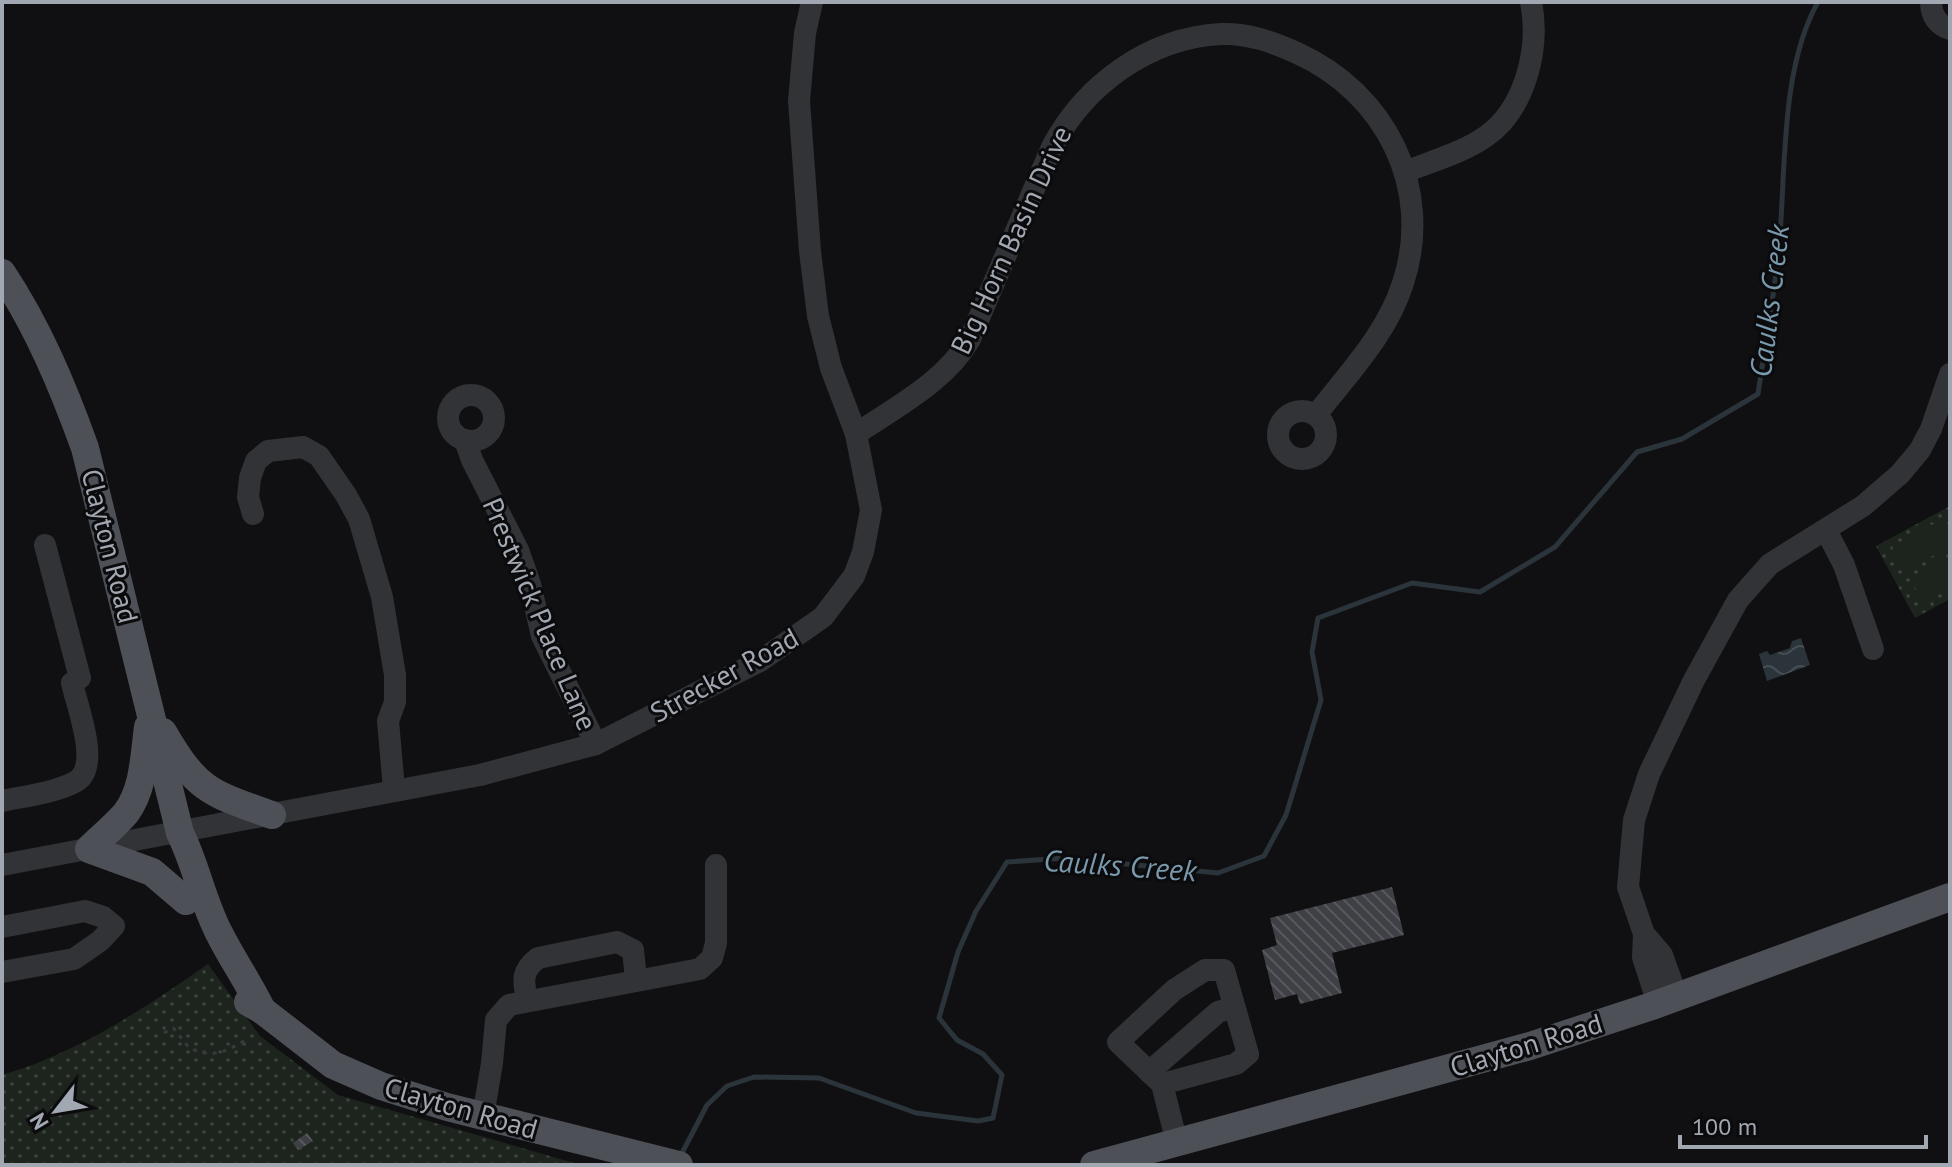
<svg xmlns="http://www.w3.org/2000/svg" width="1952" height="1167" viewBox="0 0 1952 1167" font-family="'PT Sans',sans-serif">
<defs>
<pattern id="grass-dots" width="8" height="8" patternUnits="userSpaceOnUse" patternTransform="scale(2)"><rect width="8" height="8" fill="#1d241d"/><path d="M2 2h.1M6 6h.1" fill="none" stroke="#3b413b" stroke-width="1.8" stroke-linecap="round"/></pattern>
<pattern id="water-waves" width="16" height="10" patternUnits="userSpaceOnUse" patternTransform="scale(2)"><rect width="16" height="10" fill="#2a343a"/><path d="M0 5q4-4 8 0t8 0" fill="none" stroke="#464f54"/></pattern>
<pattern id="building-back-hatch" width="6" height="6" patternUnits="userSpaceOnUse" patternTransform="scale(2)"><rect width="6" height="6" fill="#3f4045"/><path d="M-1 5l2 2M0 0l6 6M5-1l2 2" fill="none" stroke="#58595d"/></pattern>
</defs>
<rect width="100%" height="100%" fill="#101012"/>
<g fill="url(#grass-dots)">
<path d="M1950,506V599L1915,618L1876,546Z"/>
<path d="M208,964L260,1036L338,1095L581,1165H2V1075C76,1054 145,1008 208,964Z"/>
</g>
<g fill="#1d241d">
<path d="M1944,518L1950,528V546L1906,571L1892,547Z"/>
<path d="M1950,556V588L1923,603L1910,578Z"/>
</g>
<path fill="url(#water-waves)" d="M1801,638L1810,665L1767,681L1759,654L1767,651L1770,655L1790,648L1792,641Z"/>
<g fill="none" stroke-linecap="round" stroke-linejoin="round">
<path stroke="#2a343a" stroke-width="5" d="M681,1155L707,1105L727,1086L754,1077L819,1078L916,1113L978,1121L993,1118L1002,1075L983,1054L957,1040L939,1018L958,952L976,911L1007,862L1065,858L1218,873L1264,856L1286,815L1321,700L1312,652L1318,618L1412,583L1480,592L1555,547L1637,452L1682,439L1758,394C1765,345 1774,297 1779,248C1786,172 1780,69 1818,2"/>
</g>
<g fill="url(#building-back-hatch)">
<path d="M1392,887L1404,935L1332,953L1342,993L1300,1004L1297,994L1275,1000L1262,950L1277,945L1270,918Z"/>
<path d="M307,1133L313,1141L298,1150L293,1143Z"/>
</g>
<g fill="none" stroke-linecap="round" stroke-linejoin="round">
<path stroke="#373a3e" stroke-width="3" stroke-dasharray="4 6" stroke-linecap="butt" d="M164,1033L173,1028C178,1032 181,1039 186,1044C205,1062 230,1051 248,1038"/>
<g stroke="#313337" stroke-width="22">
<path d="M1931,2C1931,15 1937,25 1950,29"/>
<path d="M1405,172C1432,161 1462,153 1485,137C1526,109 1540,47 1531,2"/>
<circle cx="471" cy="418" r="23"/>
<circle cx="1302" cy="435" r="24"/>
<path d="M856,434C896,407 946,381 970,339L1052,147C1085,85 1148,38 1221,34C1248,33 1273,42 1297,53C1386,93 1434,189 1403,283C1387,334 1348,374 1316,415"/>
<path d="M465,440L472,460L518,550L530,584L542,636L596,744"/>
<path d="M253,514L248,497L250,478L256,461L268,451L303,447L319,456L346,495L359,519L382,597L395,675V702L388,721L394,789"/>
<path d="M1826,530L1844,565L1873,649"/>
<path d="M2,801C25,796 54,793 75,782C102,768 77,707 72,683L80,678L45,545"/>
<path d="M2,865L480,775L596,744L760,661L823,617L854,576L863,552L871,510L856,434L831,368L818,316L810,251L799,101L805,33L812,2"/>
<path d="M2,927L85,911L103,917L114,926L100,941L74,959L2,972"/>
<path d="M1644,934L1643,957L1654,991L1667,1000L1673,986L1662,955L1644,934L1628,887L1634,820L1649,774L1694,680L1738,600L1770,564L1863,506L1900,474L1920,450L1931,429L1950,374"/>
<path d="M527,1000C523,981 521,971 538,958L617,942L633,950L636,979"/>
<path d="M1149,1072L1218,1012L1234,1007"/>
<path d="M1162,1084L1118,1042L1174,990L1205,970H1224L1248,1054L1236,1064L1162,1084L1177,1143"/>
<path d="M483,1116L492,1063L496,1020L509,1005L700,969L712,958L716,943V865"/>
</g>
<g stroke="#4d5056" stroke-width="28">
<path d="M2,273C38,327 63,387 85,448L180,833C196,865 202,900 219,933C232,959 249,983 262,1010"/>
<path d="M148,727C144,756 144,789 126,813C115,826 101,837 89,849L152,872L186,901"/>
<path d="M163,732C197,791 210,793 272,815"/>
<path d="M248,1002L262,1010L333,1065L381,1086L447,1107L679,1165"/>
<path d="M1094,1165L1530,1046L1652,1006L1950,897"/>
</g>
</g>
<g text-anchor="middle" stroke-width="6" stroke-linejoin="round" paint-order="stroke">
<g font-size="28" fill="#a2a8b2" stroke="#0b0b0d">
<text transform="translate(1011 240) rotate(-65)" y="10">Big Horn Basin Drive</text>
<text transform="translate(110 546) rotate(76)" y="10">Clayton Road</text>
<text transform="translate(540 614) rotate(67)" y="10">Prestwick Place Lane</text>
<text transform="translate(724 675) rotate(-29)" y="10">Strecker Road</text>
<text transform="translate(1526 1045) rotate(-17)" y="10">Clayton Road</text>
<text transform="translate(461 1108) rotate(16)" y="10">Clayton Road</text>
</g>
<g font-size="30" font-style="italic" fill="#7999ad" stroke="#0b0b0d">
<text transform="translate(1770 301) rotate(-83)" y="10">Caulks Creek</text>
<text transform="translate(1120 866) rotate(4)" y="10">Caulks Creek</text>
</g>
</g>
<rect width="1952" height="1167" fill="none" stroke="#a2a8b2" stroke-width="8"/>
<g transform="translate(56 1111) rotate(239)" stroke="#0b0b0d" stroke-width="6" paint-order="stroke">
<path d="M0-6L14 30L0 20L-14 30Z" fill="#a2a8b2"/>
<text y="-12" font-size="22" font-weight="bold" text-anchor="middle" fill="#a2a8b2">N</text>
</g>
<path d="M1680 1135v12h246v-12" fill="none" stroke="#a2a8b2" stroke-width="4"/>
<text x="1692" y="1135" font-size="24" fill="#a2a8b2" stroke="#0b0b0d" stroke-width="6" paint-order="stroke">100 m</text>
</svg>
